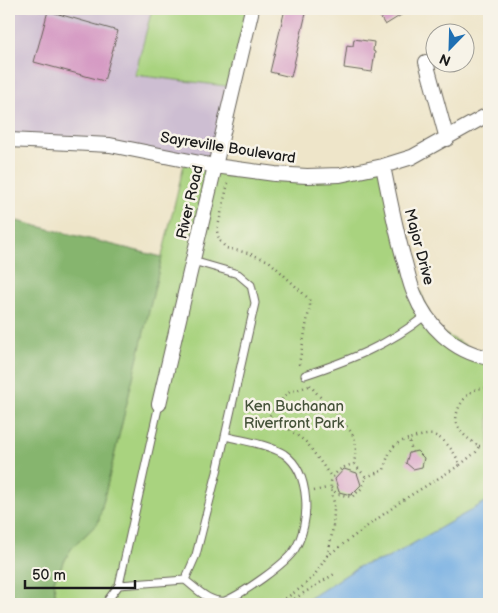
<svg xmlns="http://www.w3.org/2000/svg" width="498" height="613" font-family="'Balsamiq Sans',sans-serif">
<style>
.industrial{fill:#cdbed2}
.green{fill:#a9d37f;stroke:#62784e}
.forest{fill:#86b56e;stroke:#516845}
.water{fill:#72ade3;stroke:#476480}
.building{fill:#d69bc4}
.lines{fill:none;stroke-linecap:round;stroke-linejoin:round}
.lane-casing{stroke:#666259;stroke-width:9}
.street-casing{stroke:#666259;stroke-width:16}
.path{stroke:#666259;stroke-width:2.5;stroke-dasharray:1 4;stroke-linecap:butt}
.lane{stroke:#fff;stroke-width:7}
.street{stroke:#fff;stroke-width:14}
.labels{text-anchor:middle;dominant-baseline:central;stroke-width:5;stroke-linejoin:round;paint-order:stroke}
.street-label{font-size:15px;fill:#1c1c1c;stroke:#f7f3e8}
.park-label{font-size:15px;fill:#46533a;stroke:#f7f3e8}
</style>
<rect width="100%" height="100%" fill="#f7f3e8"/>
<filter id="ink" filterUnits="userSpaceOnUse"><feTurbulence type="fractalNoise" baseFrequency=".02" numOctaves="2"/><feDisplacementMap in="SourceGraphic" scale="10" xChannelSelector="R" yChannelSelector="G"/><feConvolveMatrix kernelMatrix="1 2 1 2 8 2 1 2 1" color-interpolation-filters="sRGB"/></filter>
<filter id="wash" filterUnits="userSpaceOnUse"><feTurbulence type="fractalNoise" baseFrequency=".0096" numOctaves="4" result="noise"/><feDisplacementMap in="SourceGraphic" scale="20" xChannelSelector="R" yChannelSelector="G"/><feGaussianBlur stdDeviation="1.12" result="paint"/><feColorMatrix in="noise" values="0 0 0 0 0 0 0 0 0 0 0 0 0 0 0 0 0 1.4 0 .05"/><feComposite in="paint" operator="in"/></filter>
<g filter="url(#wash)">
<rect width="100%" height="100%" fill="#eee5c9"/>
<path class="industrial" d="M9,9H152L135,75L234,87L215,166L110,145L9,140Z"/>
<path class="green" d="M152,9H252L234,87L135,75Z
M185,160L275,174L383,166L398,240L437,330L489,358V500L388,558L360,566L301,604H56L54,580L71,549L98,523Z"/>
<path class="forest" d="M13,220L162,257L98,523L71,549L54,580L56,604H9V238Z"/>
<path class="water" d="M489,500V604H301L360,566L388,558Z"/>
<g id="blocks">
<path class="building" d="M285,9H307L291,77L270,72Z
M375,9H411L385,25Z
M48,11L118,31L104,81L34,62Z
M354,39L374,42L373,51L375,52L372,72L344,68L347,45L353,46Z
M417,451L424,458L422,467L413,469L406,463L409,453Z
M344,469L357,473L361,485L351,495L339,492L335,479Z"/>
</g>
</g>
<g filter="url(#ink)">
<use href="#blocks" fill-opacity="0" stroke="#666259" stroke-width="1"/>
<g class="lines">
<g class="lane-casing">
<path id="lane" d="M305,375C350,360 389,345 426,315
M185,580C197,589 209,603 225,601C242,594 286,564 295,549C311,523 311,473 284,454C268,444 243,441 225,436
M119,585L185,580L196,555L217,472L255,303L251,285L238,274L193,261
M105,604L119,585L159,404"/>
</g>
<g class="street-casing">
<path id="street" d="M426,62L447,139
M9,140L110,145L215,166L275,174L307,176L340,175L383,166L412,157L489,114
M383,166C389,196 395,227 403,256C407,268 409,282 414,293C427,326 454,352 489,358
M159,404L252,9"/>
</g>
<path class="path" d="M228,183L217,231L219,240L226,248L248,253L269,261L309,299L310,305L299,364L301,367
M310,385C320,399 351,426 355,440C357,448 355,456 354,464C345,466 336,470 332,479C328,487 334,497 334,505C334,522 332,539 327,556
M247,415L267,419L287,393L309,386
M267,419L289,429L307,443L332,478
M479,446H489
M460,465L476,452L479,446C470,440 461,435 457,424C453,412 465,393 477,389C481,388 486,388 489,388
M366,477L384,470C388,454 391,443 409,439L412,452
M331,488L337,494L352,497L362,488L366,477L354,464
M314,491L327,488
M277,604L301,588L314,576L327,556L403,500L460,465C456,454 445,438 433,435C426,434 416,437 409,439
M286,604L336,573"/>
<use href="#lane" class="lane"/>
<use href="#street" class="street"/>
</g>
</g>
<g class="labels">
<g class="street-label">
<text transform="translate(228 148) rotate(9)">Sayreville Boulevard</text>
<text transform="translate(190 202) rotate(-77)">River Road</text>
<text transform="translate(419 247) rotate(75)">Major Drive</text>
</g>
<g class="park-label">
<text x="294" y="406">Ken Buchanan<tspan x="294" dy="17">Riverfront Park</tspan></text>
</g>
</g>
<rect width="498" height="613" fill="none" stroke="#f7f3e8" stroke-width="30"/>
<g transform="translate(450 48) rotate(203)"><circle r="24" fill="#f7f3e8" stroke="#9f9d96"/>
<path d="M0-4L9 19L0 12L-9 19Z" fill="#1f6fb2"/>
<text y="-8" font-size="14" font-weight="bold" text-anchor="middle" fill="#1c1c1c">N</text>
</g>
<path d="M25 580v8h110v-8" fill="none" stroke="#1c1c1c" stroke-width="2.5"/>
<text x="32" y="580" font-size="15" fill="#1c1c1c" stroke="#f7f3e8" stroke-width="4" paint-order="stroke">50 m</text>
</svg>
